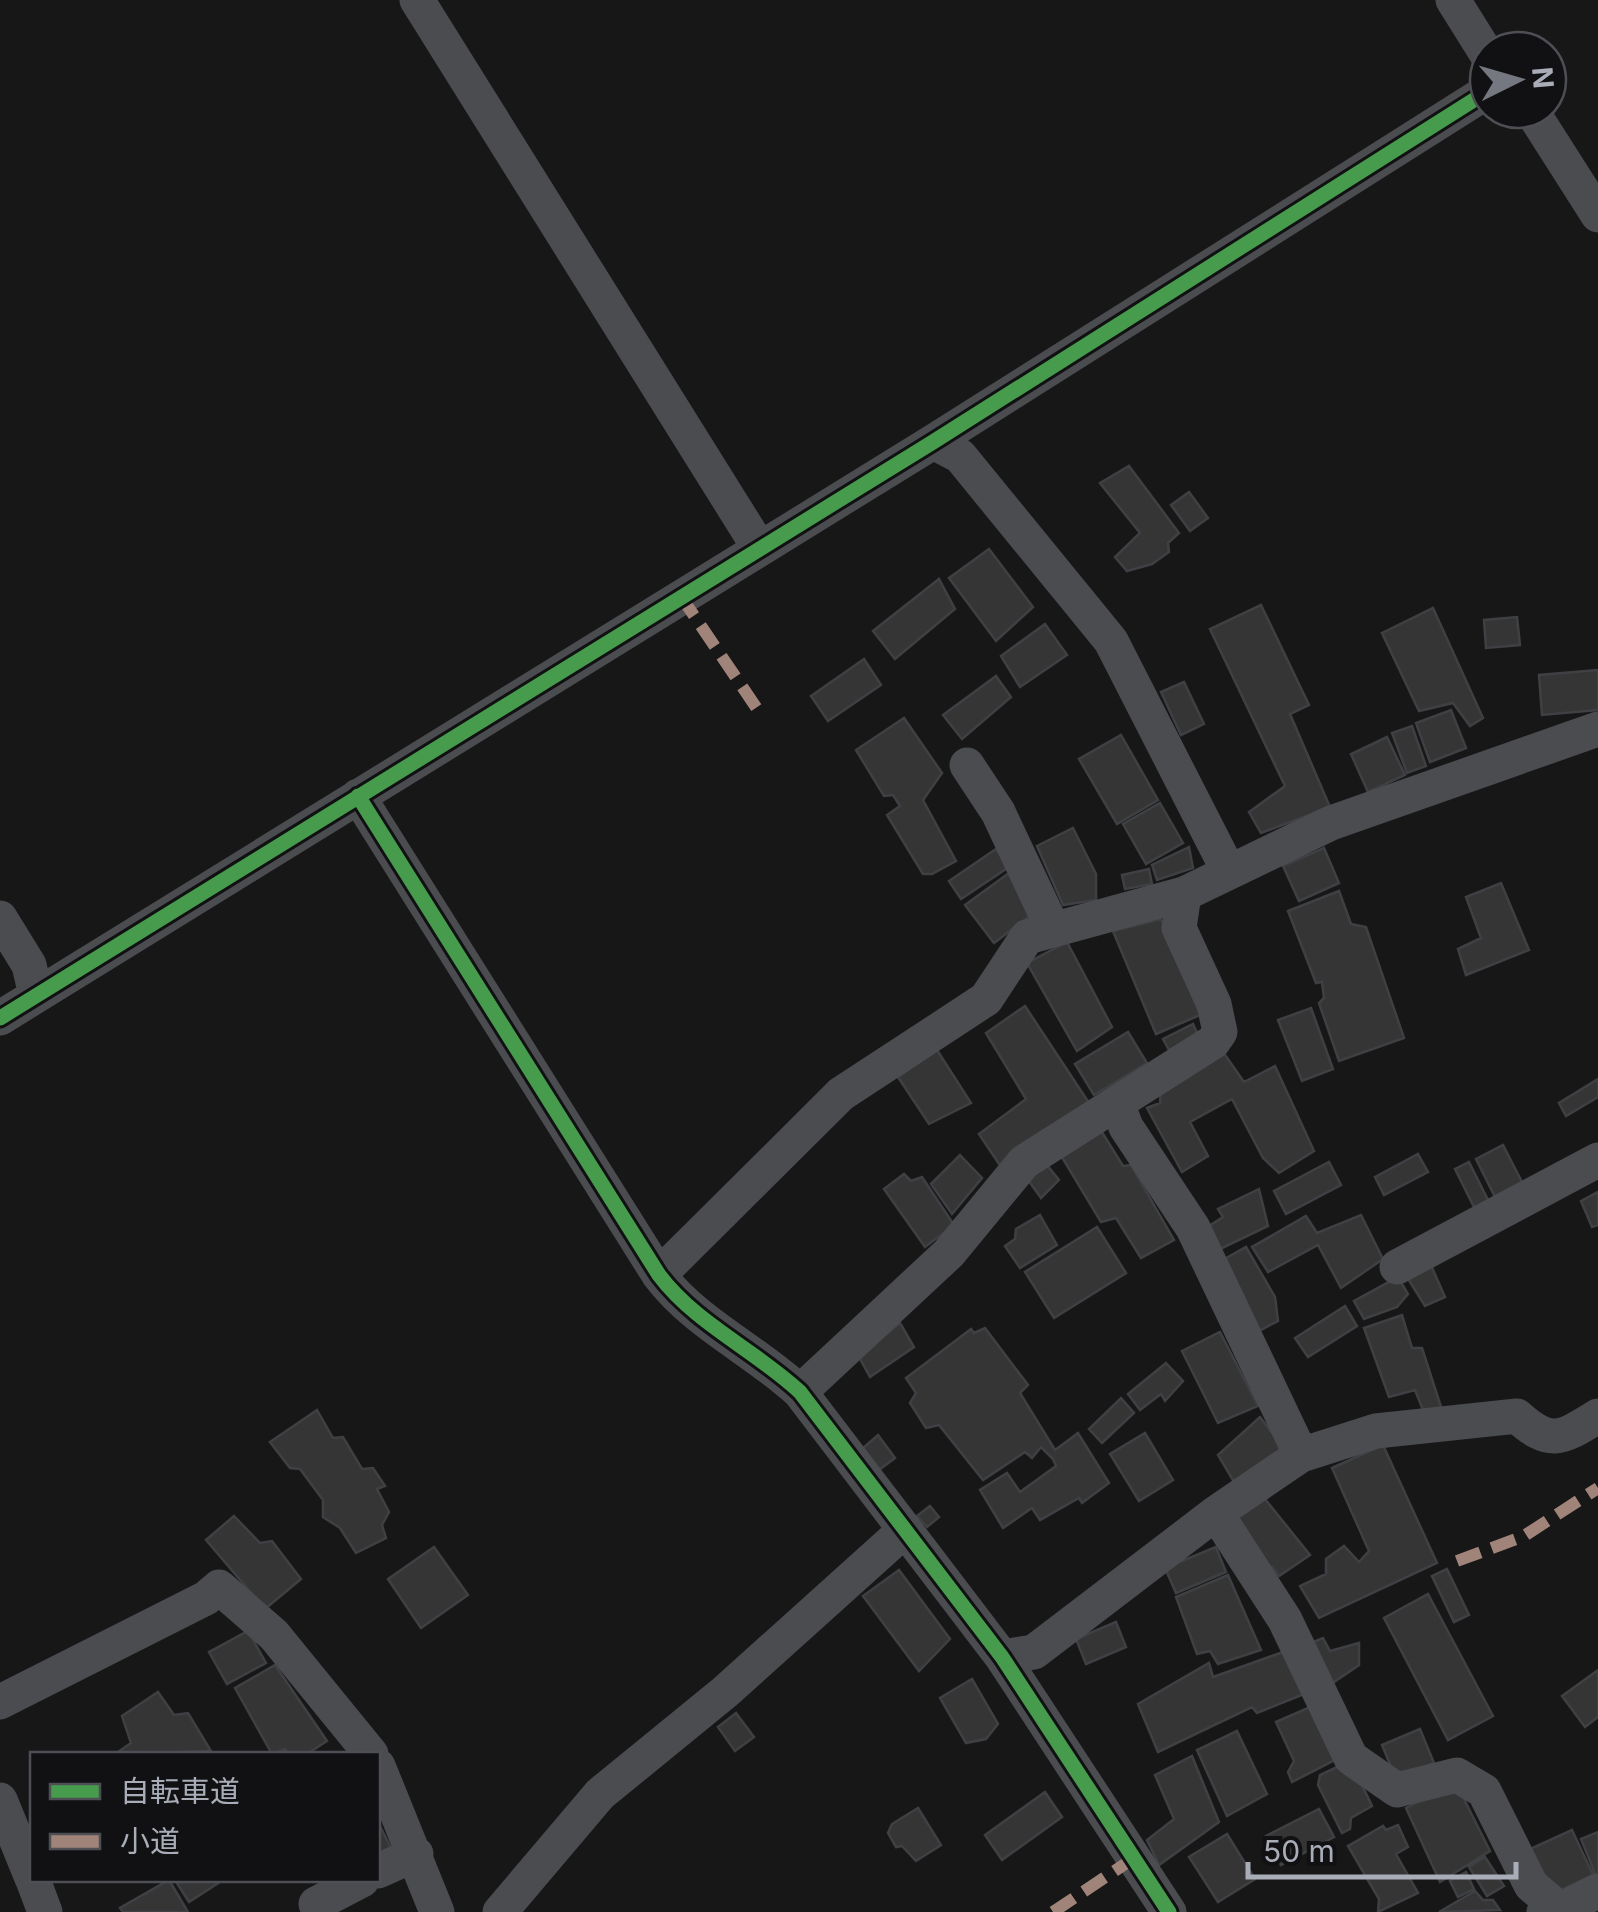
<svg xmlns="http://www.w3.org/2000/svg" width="1598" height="1912" font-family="Inter,'Noto Sans JP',sans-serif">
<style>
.building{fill:#353536;stroke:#3f4043;stroke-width:2.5}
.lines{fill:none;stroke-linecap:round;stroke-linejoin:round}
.minor{stroke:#4b4c50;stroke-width:35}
.quiet{stroke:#a18479;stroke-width:12;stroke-dasharray:25 12;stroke-linecap:butt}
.cycleway-casing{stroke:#111113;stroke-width:21}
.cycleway{stroke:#469c4c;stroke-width:15}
</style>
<rect width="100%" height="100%" fill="#171717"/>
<path class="building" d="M1129,466L1179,533L1168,543L1169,552L1152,564L1127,571L1115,557L1140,533L1100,483Z
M1189,492L1208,518L1190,531L1171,505Z
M989,549L1033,607L996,641L949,578Z
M939,579L955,609L895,659L873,631Z
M1261,605L1309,705L1290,714L1330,807L1261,833L1249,812L1285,786L1210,629Z
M1433,608L1483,718L1470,726L1453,703L1419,711L1382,633Z
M1517,617L1520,645L1486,648L1484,620Z
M1045,624L1067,655L1020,687L1001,656Z
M864,659L881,685L828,721L811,696Z
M1598,670V710L1542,715L1539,675Z
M996,676L1011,697L962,739L943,715Z
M1184,682L1204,724L1181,735L1161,692Z
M1451,710L1466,748L1430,762L1416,723Z
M904,718L942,773L923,800L956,861L932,874H923L887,815L900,806L893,795L884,796L856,750Z
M1412,726L1426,766L1407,773L1392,733Z
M1121,735L1158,800L1117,824L1079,759Z
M1387,737L1405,775L1368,792L1351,754Z
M1160,803L1183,843L1146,864L1123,824Z
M1073,828L1096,874V900L1063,905L1037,846Z
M1189,847L1193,868L1157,880L1152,865Z
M1324,848L1339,883L1299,901L1283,866Z
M996,849L1009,867L961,899L949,881Z
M1149,869L1152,884L1125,889L1122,875Z
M1013,870L1035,912L994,943L965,905Z
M1501,883L1529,950L1466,975L1458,949L1481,938L1466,897Z
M1339,891L1351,924L1366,927L1404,1038L1339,1061L1319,1003L1324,998L1322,982L1316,983L1288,911Z
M1161,919L1200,1015L1156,1034L1113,931Z
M1067,942L1112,1027L1077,1051L1027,963Z
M1025,1006L1091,1106L1001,1167L979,1134L1026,1099L986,1033Z
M1311,1008L1333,1069L1302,1081L1278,1020Z
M1193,1024L1198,1035L1169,1050L1163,1039Z
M1128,1032L1147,1063L1094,1095L1075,1064Z
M937,1050L971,1103L929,1124L898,1077Z
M1223,1052L1244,1082L1275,1066L1314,1151L1279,1173L1263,1158L1232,1099L1190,1122L1208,1156L1182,1172L1147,1108L1160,1103L1161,1089Z
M1598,1079V1097L1566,1116L1559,1103Z
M1100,1129L1123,1166L1131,1165L1174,1240L1141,1258L1116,1218L1101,1222L1060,1154Z
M1503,1145L1523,1184L1496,1199L1476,1159Z
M1418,1154L1428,1172L1384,1195L1375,1177Z
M960,1155L982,1178L952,1214L931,1184Z
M1329,1162L1341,1185L1286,1214L1274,1191Z
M1469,1162L1490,1204L1476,1211L1455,1169Z
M1047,1165L1059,1180L1041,1198L1026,1177Z
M904,1174L911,1181L922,1177L954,1225L925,1247L884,1189Z
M1259,1189L1268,1226L1220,1249L1209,1226L1223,1217L1218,1209Z
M1598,1192V1225L1592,1227L1581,1201Z
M1040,1215L1057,1245L1020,1268L1005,1246L1015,1239L1016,1229Z
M1361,1215L1383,1259L1341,1288L1318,1245L1268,1272L1252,1247L1306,1216L1317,1233Z
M1097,1227L1126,1273L1054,1318L1025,1272Z
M1246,1247L1275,1297L1278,1321L1257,1332L1221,1261Z
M1430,1263L1445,1297L1425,1306L1405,1274Z
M1398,1277L1408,1294L1397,1307L1364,1319L1354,1301Z
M1345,1306L1357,1326L1308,1357L1295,1338Z
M1402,1315L1412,1348H1422L1442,1410L1425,1415L1415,1390L1389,1397L1364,1328Z
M900,1323L914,1347L870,1377L859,1357Z
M985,1328L1028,1385L1020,1393L1055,1450L1078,1433L1109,1483L1082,1503L1079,1498L1040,1520L1032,1508L1003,1528L980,1490L1007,1473L1020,1492L1056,1466L1053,1459L1041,1447L1032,1458L1025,1452L983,1480L939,1425L926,1428L910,1403L916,1393L906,1378L971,1329L974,1333Z
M1220,1332L1258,1406L1218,1423L1182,1351Z
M1166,1363L1183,1381L1165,1401L1161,1394L1140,1410L1128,1394Z
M1121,1398L1134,1413L1102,1443L1089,1429Z
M317,1410L333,1438L343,1437L362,1469L373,1468L385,1486L377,1489L389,1512L382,1525L386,1538L356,1553L340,1528L323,1517V1500L300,1469L290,1468L270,1442Z
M1260,1417L1288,1454L1237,1487L1218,1455Z
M1145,1433L1173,1480L1139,1501L1110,1454Z
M878,1435L895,1458L879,1470L862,1449Z
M1383,1445L1437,1563L1319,1618L1300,1586L1326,1574V1559L1344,1546L1359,1562L1369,1551L1332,1468Z
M1265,1499L1310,1555L1279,1576L1272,1567L1265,1569L1234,1518Z
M930,1506L939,1517L927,1527L917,1516Z
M234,1516L260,1543L272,1541L301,1579L265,1609L206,1540Z
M434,1547L468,1595L421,1628L388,1579Z
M1216,1547L1226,1572L1176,1593L1165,1568Z
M1447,1569L1469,1615L1454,1622L1432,1576Z
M899,1570L950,1639L919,1671L863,1596Z
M1228,1575L1261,1650L1218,1664L1210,1651L1197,1654L1176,1597Z
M1428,1594L1493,1716L1448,1740L1384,1618Z
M1116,1622L1126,1647L1086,1664L1076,1639Z
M248,1631L266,1663L227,1684L209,1652Z
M1323,1638L1330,1651L1359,1643V1665L1328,1686L1311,1643Z
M1283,1652L1304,1694L1257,1713L1252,1707L1158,1752L1138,1704L1209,1663L1213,1677Z
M275,1665L327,1741L307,1754H288L285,1749L272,1754L235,1688Z
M1598,1670V1717L1585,1727L1562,1696Z
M972,1679L998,1724L986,1739L966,1743L940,1698Z
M158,1692L174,1715L188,1713L211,1751L115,1754L131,1743L122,1716Z
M1310,1707L1337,1759L1292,1782L1288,1772L1294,1761L1276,1722Z
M736,1713L754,1737L735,1751L718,1727Z
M1420,1729L1434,1763L1396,1779L1382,1745Z
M1237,1731L1267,1794L1227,1816L1197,1750Z
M1192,1756L1219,1822L1159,1865L1147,1840L1174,1819L1155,1775Z
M1343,1764L1354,1768L1372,1806L1351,1818L1350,1829L1342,1833L1318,1785L1320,1775Z
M1456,1783L1490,1851L1440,1882L1406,1808Z
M1045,1792L1062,1817L1002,1860L985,1835Z
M918,1808L941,1845L916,1861L902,1846L896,1847L888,1833L892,1824Z
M1319,1809L1334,1837L1281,1865L1266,1836Z
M378,1822L391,1848L378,1855Z
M1398,1825L1408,1847L1396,1854L1418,1893L1378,1912L1379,1899L1348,1846L1383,1826L1386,1830Z
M1572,1830L1593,1875L1551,1895L1530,1849Z
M1598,1832V1875L1596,1876L1581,1839Z
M1227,1834L1255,1879L1218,1902L1189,1857Z
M1485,1857L1504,1886L1487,1896L1469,1867Z
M1466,1872L1474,1889L1458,1897L1450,1881Z
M169,1880L188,1912H123L120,1908Z
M175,1880H223L189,1902Z
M1475,1891L1483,1900H1493L1500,1910L1439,1912Z"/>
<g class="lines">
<path class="minor" d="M417,0L758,546
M1453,0L1488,56
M1531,110L1598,215
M933,442L960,456L1111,641L1228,870
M967,765L998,812L1053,929
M358,796L659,1275C696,1324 755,1350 800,1392L1002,1657L1169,1912
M0,918L29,965L36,995
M0,1018L933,442L1488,91
M1117,1103L1126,1127L1193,1228L1301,1455
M1397,1267L1598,1160
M659,1275L841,1094L986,999L1027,937L1184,894L1331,823L1598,729
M800,1392L949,1253L1024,1162L1213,1042L1220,1032L1214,1004L1179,928L1184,894
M1216,1513L1285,1620L1351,1758L1397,1790L1457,1775L1484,1791L1531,1885L1560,1910
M1002,1657L1034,1652L1216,1513L1301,1455L1376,1431L1517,1416C1551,1447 1562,1438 1598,1416
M0,1702L206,1598L219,1587L274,1635L371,1754
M378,1766L437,1912
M0,1800L32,1878
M378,1871L416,1854
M33,1880L45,1912
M316,1904L362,1880
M500,1912L600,1794L725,1692L905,1530
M1544,1912L1560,1910L1598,1891"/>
<path class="quiet" d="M680,595L760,713
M1457,1561L1524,1536L1598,1488
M1053,1912L1134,1858"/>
<g class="cycleway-casing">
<path id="cycleway" d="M358,796L659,1275C696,1324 755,1350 800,1392L1002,1657L1169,1912
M0,1018L933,442L1488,91"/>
</g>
<use href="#cycleway" class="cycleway"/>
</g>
<rect x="30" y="1752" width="350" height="130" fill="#111113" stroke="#4d4f55" stroke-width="2.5"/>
<rect x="50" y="1784" width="50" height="15" fill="#469c4c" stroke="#4d4f55" stroke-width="2.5"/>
<text x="120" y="1802" font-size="30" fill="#a8adb8">自転車道</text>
<rect x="50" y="1834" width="50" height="15" fill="#a18479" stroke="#4d4f55" stroke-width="2.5"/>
<text x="120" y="1852" font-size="30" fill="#a8adb8">小道</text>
<g transform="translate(1518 80) rotate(85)"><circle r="48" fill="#111113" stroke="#4d4f55" stroke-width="2.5"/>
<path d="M0-8L18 38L0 25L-18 38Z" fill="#757880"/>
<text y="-15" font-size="28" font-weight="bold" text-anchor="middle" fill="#a8adb8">N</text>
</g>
<path d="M1248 1862v15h268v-15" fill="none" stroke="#a8adb8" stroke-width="5"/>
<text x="1263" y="1862" font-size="30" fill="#a8adb8" stroke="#111113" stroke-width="8" paint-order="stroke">50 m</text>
</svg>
